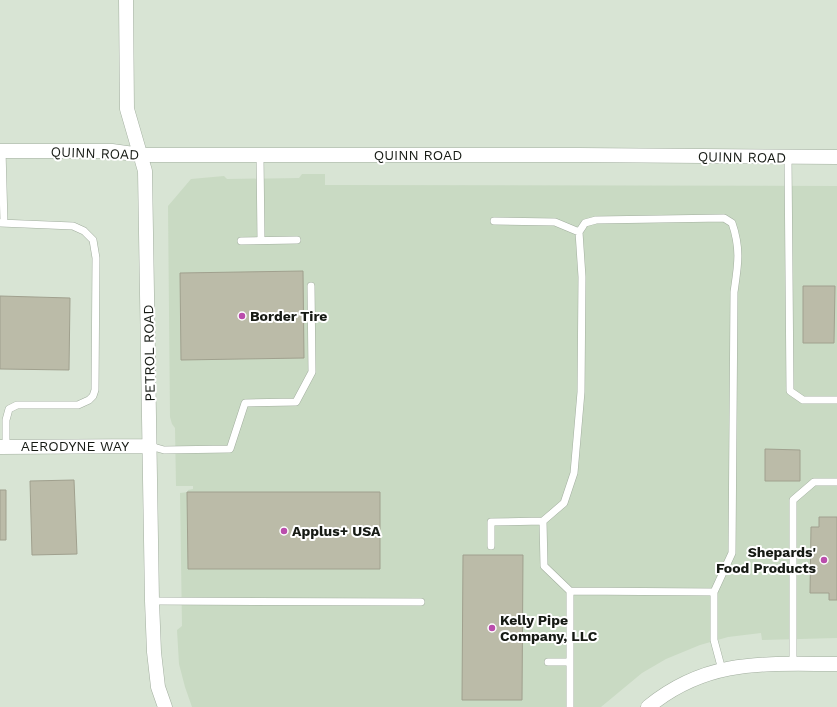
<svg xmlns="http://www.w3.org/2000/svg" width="837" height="707" font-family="'Work Sans',sans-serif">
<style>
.built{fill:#c9dac3}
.building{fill:#bbbba8;stroke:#a0a08e}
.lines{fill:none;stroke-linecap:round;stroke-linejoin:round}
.lane-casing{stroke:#a2ae9f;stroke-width:8}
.street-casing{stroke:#a2ae9f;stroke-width:15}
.lane{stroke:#fff;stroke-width:7}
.street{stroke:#fff;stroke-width:14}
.poi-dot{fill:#ba4dac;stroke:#fff;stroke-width:1.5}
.labels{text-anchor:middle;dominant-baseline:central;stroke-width:4;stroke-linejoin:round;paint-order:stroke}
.street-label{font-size:14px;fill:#161a14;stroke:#fff}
.poi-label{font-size:14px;font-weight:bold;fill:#161a14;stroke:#fff;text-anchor:start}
</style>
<rect width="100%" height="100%" fill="#d8e4d4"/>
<path class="built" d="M302,174H325V185L837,186V638L762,640L761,633L728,637L700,645L666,659L642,673L601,707H192L185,687L179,664L177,630L182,626L180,493L188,492V490L193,489V486H176L175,428L172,424L170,417L168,206L191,179L224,176L227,179L299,178Z"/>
<path class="building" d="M303,271L304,358L181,360L180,273Z
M803,286H835L834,343H803Z
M0,296L70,298L69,370L0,369Z
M765,449L800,450V481H765Z
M74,480L77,554L32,555L30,481Z
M0,490H6V540H0Z
M187,492H380V569H188Z
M819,517H837V600H829V593H810L811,527H819Z
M463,555H523L522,700H462Z"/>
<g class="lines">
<g class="lane-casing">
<path id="lane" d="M2,150L4,223
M260,156L261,240
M788,157L790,391L803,400H837
M494,221L555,222L579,232
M0,223L73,226L84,231L93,240L96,258L95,390L93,396L89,400L78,405H17L9,409L6,420V447
M241,241L297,240
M150,446L164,450L230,449L245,403L296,402L312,372L311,286
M543,521L564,503L574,473L581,392L582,277L579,232L585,223L596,220L724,218L732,223C741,249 738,265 734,292L732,553L714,592V640L722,670
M491,546V522L543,521L544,566L570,591L714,592
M152,601L421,602
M548,662H570
M793,664V500L814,482H837
M570,707V591"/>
</g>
<g class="street-casing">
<path id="street" d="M126,0L127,109L145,171L152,601L154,652L158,687L165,707
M0,151H112L141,155H580L837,157
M0,447L150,446
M648,707C708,658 765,664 837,664"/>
</g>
<use href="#lane" class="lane"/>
<use href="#street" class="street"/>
</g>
<g class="poi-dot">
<circle cx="242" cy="316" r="4"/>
<circle cx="284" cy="531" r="4"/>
<circle cx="824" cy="560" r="4"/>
<circle cx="492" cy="628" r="4"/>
</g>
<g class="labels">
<g class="street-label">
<text transform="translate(95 153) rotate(2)">QUINN ROAD</text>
<text x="418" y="155">QUINN ROAD</text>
<text transform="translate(742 157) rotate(1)">QUINN ROAD</text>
<text transform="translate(149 353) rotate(-91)">PETROL ROAD</text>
<text x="75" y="446">AERODYNE WAY</text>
</g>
<g class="poi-label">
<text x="250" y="316">Border Tire</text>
<text x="292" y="531">Applus+ USA</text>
<text x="816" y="552" text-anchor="end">Shepards'<tspan x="816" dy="16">Food Products</tspan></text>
<text x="500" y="620">Kelly Pipe<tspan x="500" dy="16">Company, LLC</tspan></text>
</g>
</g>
</svg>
